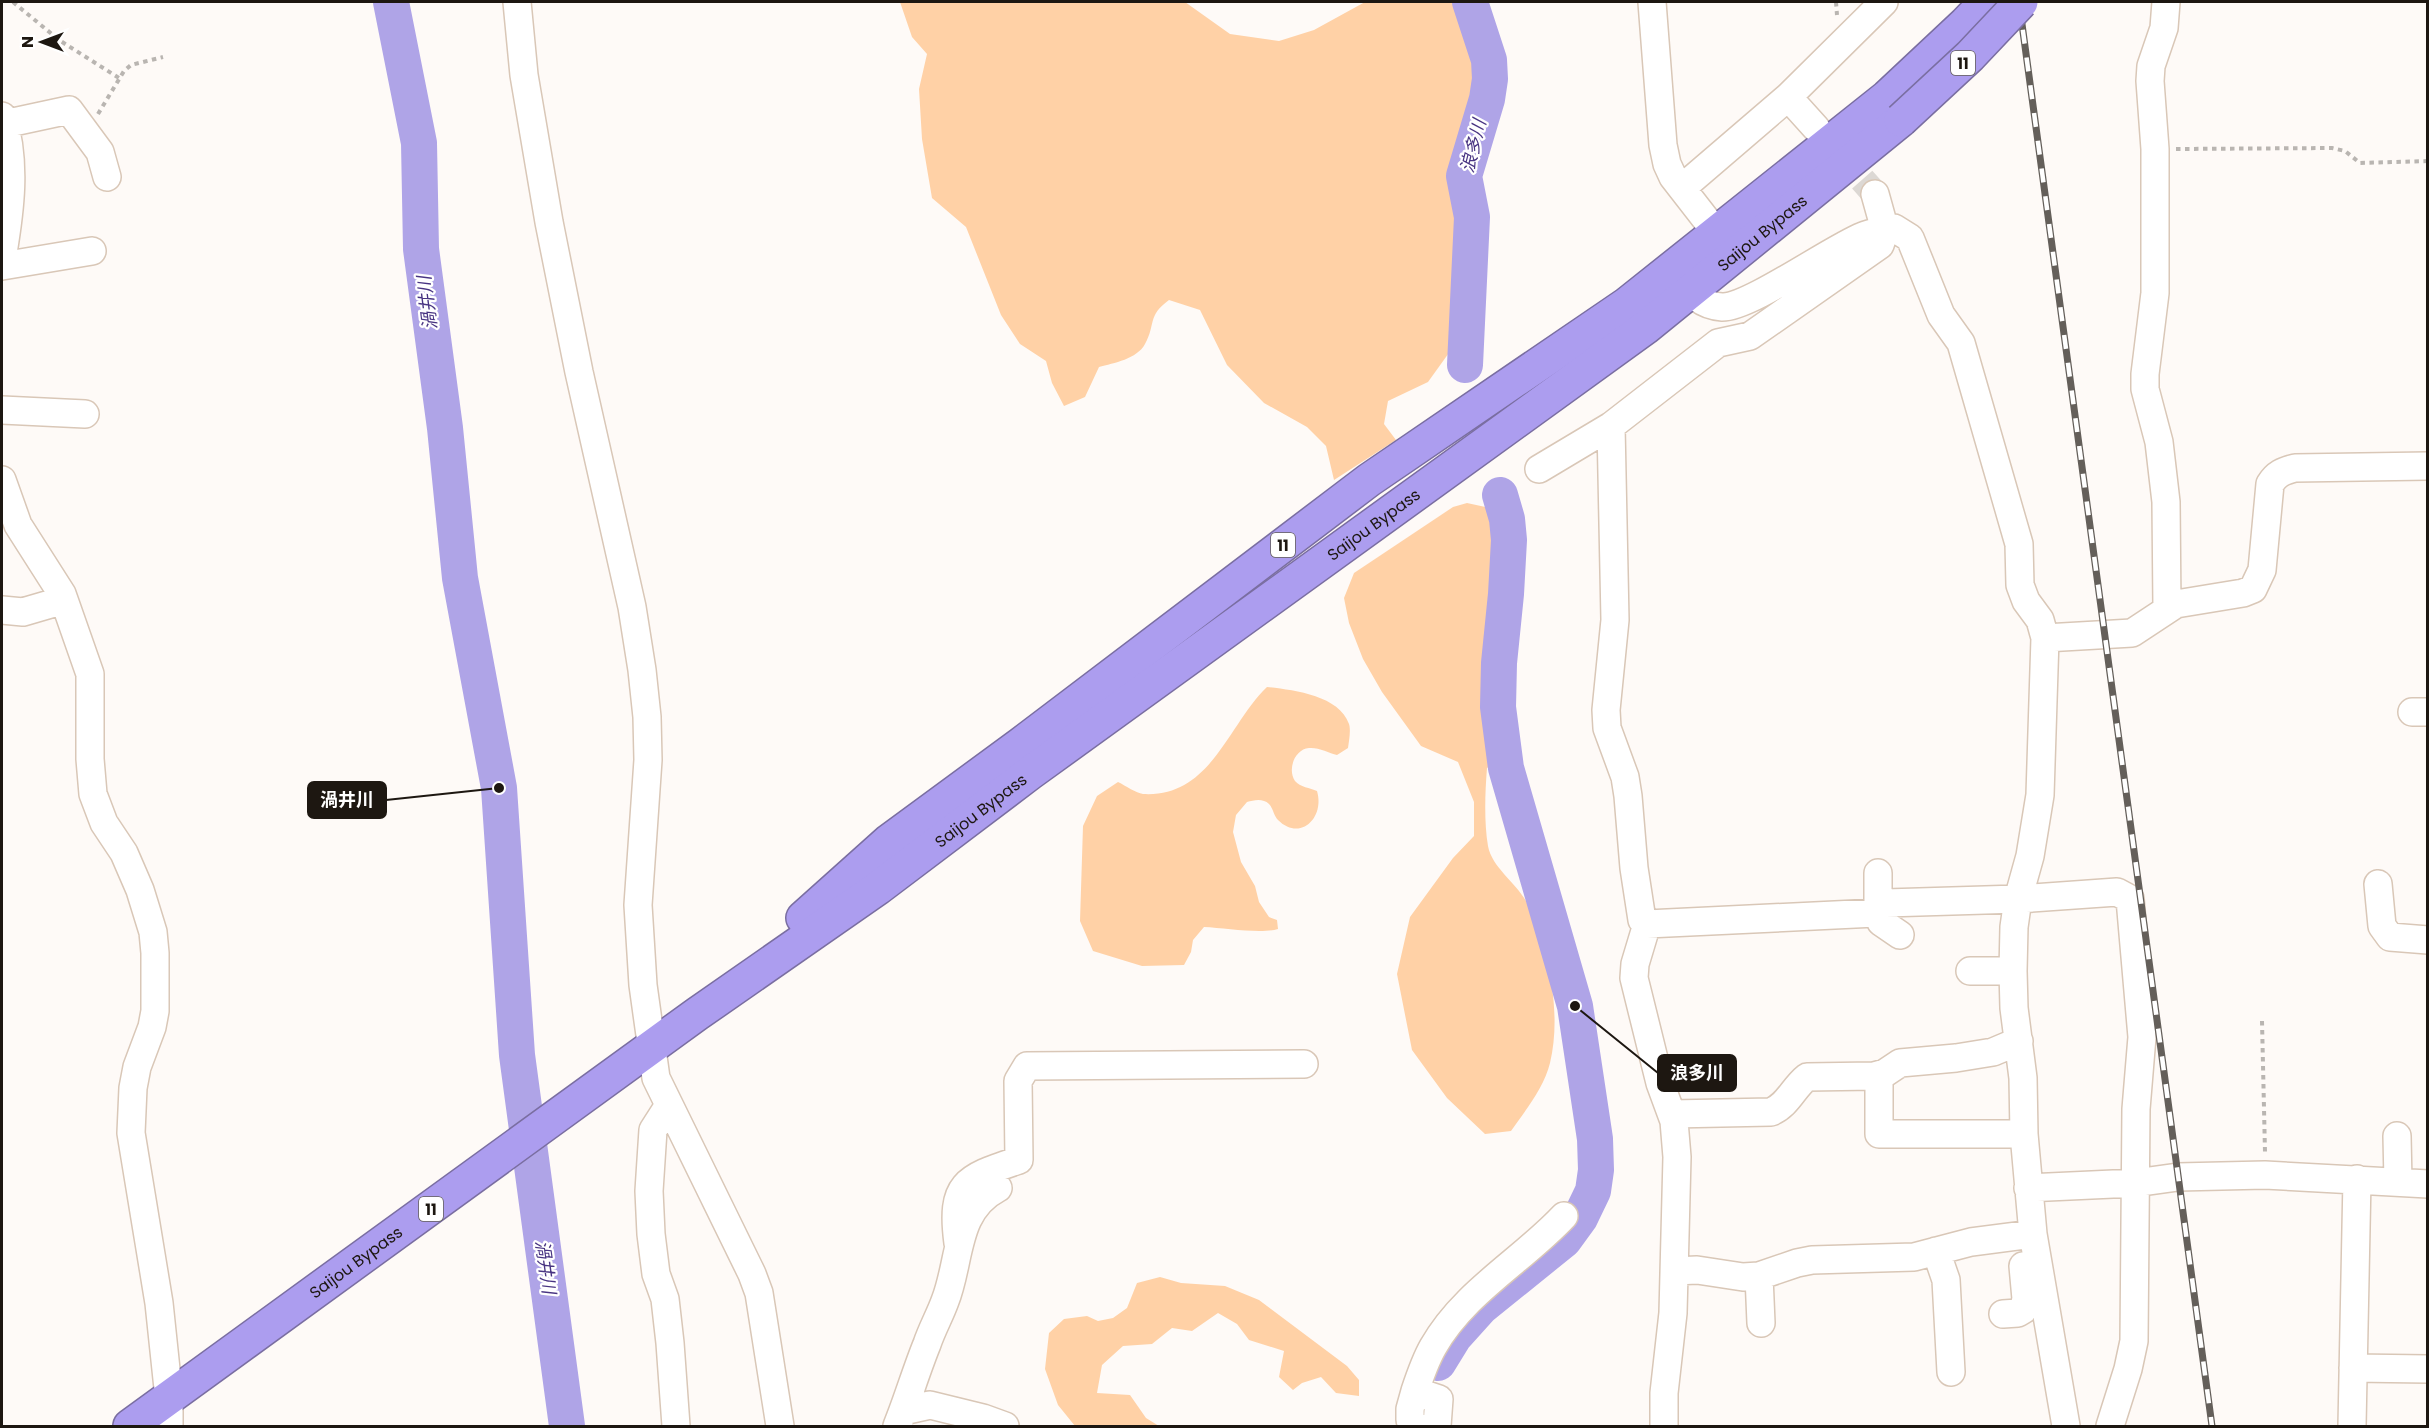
<svg xmlns="http://www.w3.org/2000/svg" width="2429" height="1428" font-family="Poppins,'Noto Sans JP',sans-serif">
<style>
.green{fill:#ffd1a6}
.lines{fill:none;stroke-linecap:round;stroke-linejoin:round}
.river{stroke:#afa4e7;stroke-width:36}
.minor-tunnel{stroke:#dcd8d4;stroke-width:27;stroke-dasharray:27 14;stroke-linecap:butt}
.minor-casing{stroke:#d9c7b7;stroke-width:30}
.highway-casing{stroke:#7a6ea1;stroke-width:36}
.path{stroke:#b9b5b1;stroke-width:4;stroke-dasharray:4.5 4.5;stroke-linecap:butt}
.minor{stroke:#fff;stroke-width:27}
.highway{stroke:#ac9def;stroke-width:33}
.rail-casing{stroke:#645f5a;stroke-width:7}
.rail{stroke:#fff;stroke-width:4.5;stroke-dasharray:14;stroke-linecap:butt}
.highway-bridge-casing{stroke:#7a6ea1;stroke-width:36;stroke-linecap:butt}
.highway-bridge{stroke:#ac9def;stroke-width:33}
.labels{text-anchor:middle;dominant-baseline:central;stroke-width:4.5;stroke-linejoin:round;paint-order:stroke}
.shield{fill:#fff;stroke:#615d58;stroke-width:1.5}
.shield-label{font-size:15px;font-weight:bold;fill:#1d1711}
.street-label{font-size:16px;fill:#1d1711;stroke:#fff}
.water-label{font-size:18px;font-style:italic;fill:#483482;stroke:#fff}
.leader{fill:none;stroke:#1d1711;stroke-width:2}
.callout-dot{fill:#1d1711;stroke:#fff;stroke-width:2}
.callout{fill:#1d1711;stroke:#1d1711;stroke-width:2}
.callout-label{font-size:18px;text-anchor:middle;font-weight:bold;fill:#fff}
</style>
<rect width="100%" height="100%" fill="#fefaf7"/>
<path class="green" d="M900,2H1185L1230,34L1279,41L1314,30L1365,2H1460V7L1483,71L1480,101L1464,140L1456,175L1464,217L1462,304L1459,333L1451,350L1428,382L1388,401L1384,424L1396,440L1334,480L1326,446L1307,427L1264,403L1227,365L1200,310L1169,300C1147,316 1156,324 1145,344C1137,359 1114,363 1099,367L1085,397L1064,406L1052,383L1046,361L1020,344L1001,315L966,227L932,198L922,139L919,89L927,54L912,37Z
M1467,503L1490,508L1515,523C1531,580 1510,642 1509,701C1508,715 1511,729 1512,742L1497,761L1487,768C1485,793 1484,822 1488,846C1492,868 1517,883 1527,903C1549,949 1562,1013 1550,1063C1544,1088 1525,1111 1511,1131L1485,1134L1447,1098L1412,1050L1397,974L1410,917L1453,858L1474,836V802L1458,762L1421,746L1382,692L1363,659L1349,623L1344,598L1354,573L1453,507Z
M1267,687C1292,690 1339,695 1349,724C1351,730 1349,741 1348,748L1337,755C1329,753 1318,747 1309,748C1295,749 1287,769 1295,781C1300,787 1310,788 1317,791C1325,818 1300,842 1278,820C1274,816 1273,808 1269,804C1263,798 1254,800 1247,802L1236,815L1233,832L1241,862L1255,886L1259,902L1269,917L1277,920L1278,929C1261,934 1225,928 1204,927L1193,940L1191,952L1184,965L1142,966L1093,951L1080,921L1083,826L1097,796L1118,782C1126,786 1136,793 1143,794C1211,798 1228,724 1267,687Z
M1160,1277L1181,1283L1225,1286L1259,1300L1347,1366L1359,1380V1396L1336,1393L1321,1377L1302,1383L1293,1390L1279,1377L1284,1351L1249,1340L1237,1324L1218,1313L1192,1331L1172,1328L1152,1344L1123,1346L1102,1365L1097,1393L1130,1395L1146,1418L1159,1426H1075L1058,1405L1045,1369L1049,1333L1064,1319L1087,1316L1098,1321L1113,1318L1127,1308L1137,1283Z"/>
<g class="lines">
<path class="river" d="M391,2L419,143L421,249L445,428L460,578L499,788L517,1055L567,1426
M1465,365L1472,217L1464,176L1487,99L1490,79L1489,60L1470,2
M1438,1363L1454,1337L1481,1307L1564,1240L1580,1218L1593,1191L1596,1170L1595,1139L1575,1006L1506,768L1498,707L1499,663L1506,594L1509,540L1507,519L1500,495"/>
<path class="minor-tunnel" d="M1835,149L1875,194"/>
<g class="minor-casing">
<path id="minor" d="M517,2L524,75L549,222L579,372L632,607L642,670L647,717L648,760L638,905L643,985L656,1078L752,1274L759,1293L780,1426
M1652,2L1663,145L1667,164L1673,177L1729,249
M2166,2L2164,28L2151,66L2150,81L2155,149V293L2145,374V389L2159,442L2166,502L2167,608
M1788,97L1816,128
M2,116C17,162 10,212 2,259
M4,124L69,110L100,152L107,177
M1682,188L1788,97L1884,2
M2,266L92,251
M1677,278C1690,293 1702,306 1722,307C1749,308 1832,248 1863,236C1872,232 1884,231 1894,228L1910,238L1941,315L1961,343L2019,544L2020,585L2026,601L2040,620L2045,638L2040,795L2030,856L2018,899L2014,927L2013,971L2014,1008L2023,1078L2024,1134L2033,1234L2066,1426
M2,410L85,414
M1611,426L1615,620L1606,710L1607,728L1625,777L1628,796L1634,868L1642,920L1647,924L1876,913L1886,903L2018,899L2117,892L2130,899L2142,1037L2136,1109L2134,1341L2128,1369L2110,1426
M1539,469L1611,426L1718,343L1750,336L1880,245L1885,230L1875,194
M2,480L18,525L62,594L90,674V759L93,794L104,823L124,853L140,890L153,932L155,953V1011L152,1027L137,1067L133,1088L131,1133L159,1303L169,1398V1426
M2,610L23,612L64,600
M2045,638L2132,633L2176,604L2243,593L2253,589L2262,570L2270,484C2276,474 2283,471 2295,468L2428,466
M2412,712H2428
M1878,873V911L1881,922L1900,935
M2378,884L2382,926L2390,937L2428,940
M1647,924L1635,964L1634,978L1660,1083L1674,1121L1677,1157L1673,1313L1664,1393V1426
M1970,971H2013
M1879,1075V1134H2024
M669,1105L653,1130L649,1191L651,1234L656,1274L665,1299L670,1343L676,1426
M1672,1114L1771,1112C1788,1105 1793,1088 1807,1077L1874,1076L1885,1073L1900,1063L1956,1058L1993,1052L2019,1041
M2397,1136L2398,1182
M2028,1188L2135,1183L2178,1177L2265,1175L2428,1184
M958,1243C950,1182 966,1178 1019,1160L1018,1081L1027,1066L1304,1064
M1936,1251L1946,1280L1951,1372
M1675,1271L1697,1270L1743,1277L1759,1276L1797,1263L1812,1260L1914,1257L1971,1242L2033,1234
M1759,1276L1761,1323
M2003,1314L2018,1313L2023,1310L2026,1299L2023,1266
M2353,1368L2428,1369
M1415,1391C1420,1376 1425,1361 1433,1347C1464,1292 1522,1261 1564,1216
M903,1411L930,1405L983,1418L1005,1426
M897,1426C908,1399 916,1371 927,1344C932,1329 940,1315 945,1301C961,1261 954,1211 998,1188
M1416,1426L1410,1420V1409L1415,1391L1439,1399L1437,1426
M2352,1426L2357,1179"/>
</g>
<g class="highway-casing">
<g id="highway">
<path d="M803,918L889,841L1021,744L1369,480L1627,304L1887,97L1966,23L1986,2"/>
<path id="s1" d="M130,1426L697,1014L878,888L1030,773L1645,328L1901,120"/>
</g>
</g>
<path class="path" d="M13,2L59,40L119,78
M1836,2L1837,15
M98,114L124,71L131,65L163,57
M2176,149L2332,148L2345,151L2360,163L2428,161
M2262,1021L2265,1152"/>
<use href="#minor" class="minor"/>
<use href="#highway" class="highway"/>
<g class="rail-casing">
<path id="rail" d="M2019,2L2212,1426"/>
</g>
<use href="#rail" class="rail"/>
<g class="highway-bridge-casing">
<path id="highway-bridge" d="M1901,120L1970,56L2021,2"/>
</g>
<use href="#highway-bridge" class="highway-bridge"/>
</g>
<g class="labels">
<g class="shield">
<rect x="1951" y="51" width="24" height="24" rx="4.5"/>
<rect x="1271" y="533" width="24" height="24" rx="4.5"/>
<rect x="419" y="1197" width="24" height="24" rx="4.5"/>
</g>
<g class="shield-label">
<text x="1963" y="63">11</text>
<text x="1283" y="545">11</text>
<text x="431" y="1209">11</text>
</g>
<g class="street-label">
<text stroke="none"><textPath href="#s1" startOffset="2022">Saijou Bypass</textPath></text>
<text stroke="none"><textPath href="#s1" startOffset="1536">Saijou Bypass</textPath></text>
<text stroke="none"><textPath href="#s1" startOffset="1050">Saijou Bypass</textPath></text>
<text stroke="none"><textPath href="#s1" startOffset="279">Saijou Bypass</textPath></text>
</g>
<g class="water-label">
<text transform="translate(1473 146) rotate(-76)">浪多川</text>
<text transform="translate(427 303) rotate(-97)">渦井川</text>
<text transform="translate(546 1267) rotate(82)">渦井川</text>
</g>
</g>
<path class="leader" d="M499 788L386 800M1575 1006L1658 1073"/>
<g class="callout-dot">
<circle cx="499" cy="788" r="6"/>
<circle cx="1575" cy="1006" r="6"/>
</g>
<g class="callout">
<rect x="308" y="782" width="78" height="36" rx="6"/>
<rect x="1658" y="1055" width="78" height="36" rx="6"/>
</g>
<g class="callout-label">
<text x="347" y="806">渦井川</text>
<text x="1697" y="1079">浪多川</text>
</g>
<rect width="2429" height="1428" fill="none" stroke="#1d1711" stroke-width="6"/>
<g transform="translate(42 42) rotate(270)" stroke="#ffffff" stroke-width="4.5" paint-order="stroke">
<path d="M0-4.5L10 22L0 15L-10 22Z" fill="#1d1711"/>
<text y="-9" font-size="16" font-weight="bold" text-anchor="middle" fill="#1d1711">N</text>
</g>
</svg>
